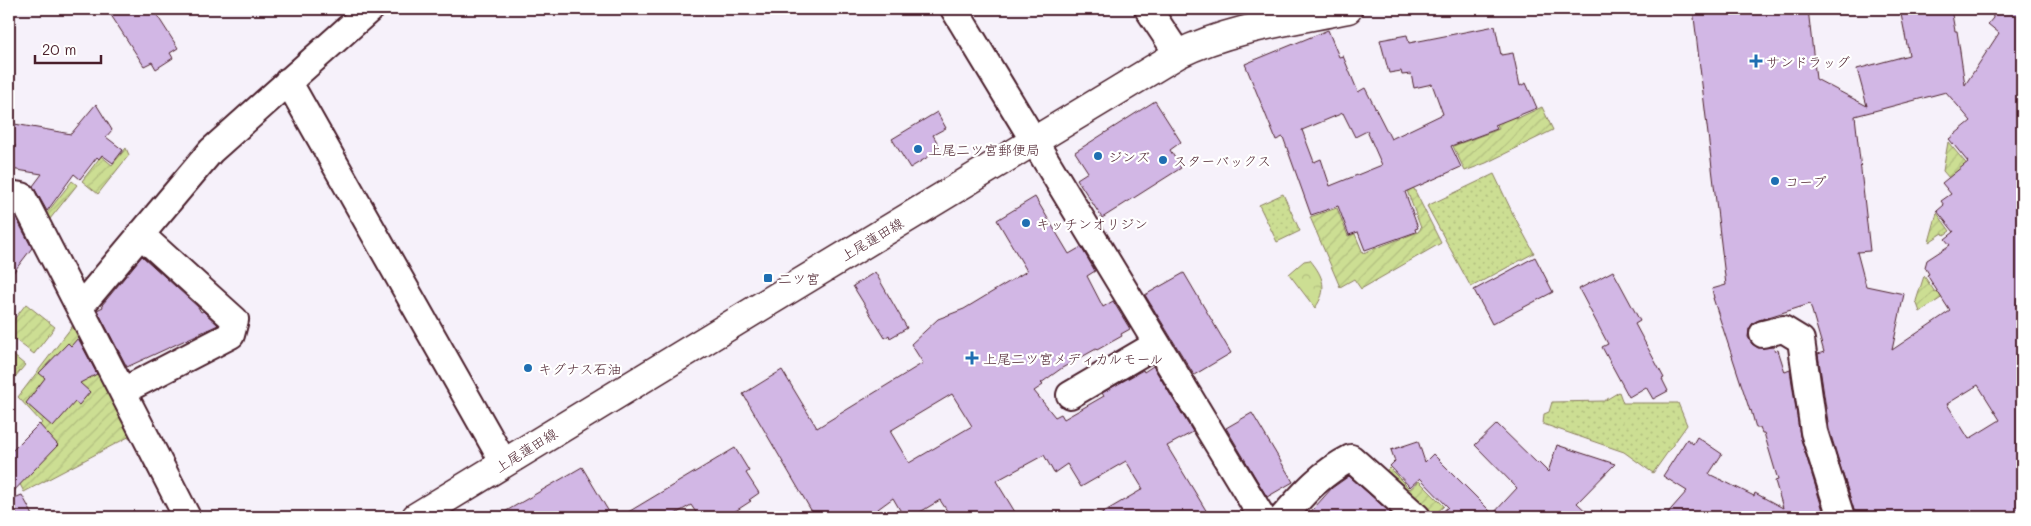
<svg xmlns="http://www.w3.org/2000/svg" width="2031" height="526" font-family="Mali,'Klee One',sans-serif">
<style>
.grass{fill:url(#grass-dots);stroke:#8b7e5f}
.forest{fill:url(#forest-crowns);stroke:#8b7e5f}
.garden{fill:url(#garden-furrows);stroke:#8b7e5f}
.building{fill:#d2b7e5;stroke:#4a1f2b;fill-rule:evenodd}
.lines{fill:none;stroke-linecap:round;stroke-linejoin:round}
.minor-casing{stroke:#4a1f2b;stroke-width:30}
.major-casing{stroke:#4a1f2b;stroke-width:31}
.minor{stroke:#fff;stroke-width:26}
.major{stroke:#fff;stroke-width:28}
.poi-dot{fill:#1f6fb2;stroke:#fff;stroke-width:2}
.labels{text-anchor:middle;dominant-baseline:central;stroke-width:4.5;stroke-linejoin:round;paint-order:stroke}
.poi-label{font-size:14px;fill:#4a1f2b;stroke:#fff;text-anchor:start}
.street-label{font-size:14px;fill:#4a1f2b;stroke:#fff}
</style>
<defs>
<pattern id="grass-dots" width="8" height="8" patternUnits="userSpaceOnUse" patternTransform="scale(1.25)"><rect width="8" height="8" fill="#ccde93"/><path d="M2 2h.1M6 6h.1" fill="none" stroke="#b1be7f" stroke-width="1.8" stroke-linecap="round"/></pattern>
<pattern id="forest-crowns" width="20" height="18" patternUnits="userSpaceOnUse" patternTransform="scale(1.25)"><rect width="20" height="18" fill="#ccde93"/><path d="M2 6a3 3 0 1 1 6 0M12 15a3 3 0 1 1 6 0" fill="none" stroke="#b1be7f"/></pattern>
<pattern id="garden-furrows" width="10" height="10" patternUnits="userSpaceOnUse" patternTransform="scale(1.25)"><rect width="10" height="10" fill="#ccde93"/><path d="M-1 1l2-2M0 10L10 0M9 11l2-2" fill="none" stroke="#b1be7f"/></pattern>
</defs>
<rect width="100%" height="100%" fill="#f6f1fa"/>
<filter id="ink" filterUnits="userSpaceOnUse"><feTurbulence type="fractalNoise" baseFrequency=".02" numOctaves="2"/><feDisplacementMap in="SourceGraphic" scale="10" xChannelSelector="R" yChannelSelector="G"/><feConvolveMatrix kernelMatrix="1 2 1 2 8 2 1 2 1" color-interpolation-filters="sRGB"/></filter>
<g filter="url(#ink)">
<path class="grass" d="M1494,174L1513,214L1534,253L1471,287L1427,206Z
M1283,194L1300,231L1277,242L1259,205Z
M1619,392L1623,403H1678L1687,425L1653,473L1624,452L1543,424L1544,414L1549,412L1552,402L1604,401Z"/>
<path class="forest" d="M1310,260C1324,277 1328,290 1315,308L1289,274L1304,261Z"/>
<path class="garden" d="M1501,80L1516,119L1542,107L1553,130L1486,163L1465,171L1453,146L1499,129L1496,122Z
M1948,142L1970,168L1956,186L1943,171Z
M126,148L129,155L98,194L82,181L101,156L112,165Z
M72,181L77,185L46,224L43,218Z
M1412,185L1441,243L1361,289L1354,279L1340,287L1310,217L1337,208L1348,236L1355,234L1363,253L1418,232L1421,228L1406,188Z
M1937,213L1950,231L1944,235L1943,233L1929,242Z
M1924,276L1935,292L1945,286L1964,283L1920,312L1916,301Z
M26,304L55,327L34,354L9,335V326Z
M74,324L136,433L24,492L9,463V456L42,423L18,397Z
M13,355L25,365L10,383L9,360Z
M1389,468L1410,489L1419,481L1444,506L1432,517H1424L1381,476Z"/>
<path class="building" d="M107,9H153L178,48L170,53L173,58L156,69L152,62L144,66Z
M1693,9H1808L1816,79L1867,106L1857,69L1909,55L1900,9H1951L1955,31H1957L1965,85L1999,33L1988,24L1993,18L1992,9H2013L2022,15V517H1856L1829,429L1818,354L1824,352L1810,304L1759,320L1753,323L1749,329L1748,337L1752,344L1758,348L1773,347L1775,351L1778,350L1785,372L1790,370L1800,436L1825,517H1664L1687,491L1663,476L1687,439L1693,444L1697,437L1722,454L1709,474L1754,496L1755,493L1783,508L1775,481L1778,480L1764,433H1762L1760,428H1756L1751,410L1750,411L1713,298H1714L1712,289L1726,285ZM1946,92L1971,121L1949,139L1968,162L1942,183L1951,194L1941,201L1944,205L1937,211L1954,232L1945,239L1950,245L1927,260L1925,267L1929,274L1927,275L1950,311L1892,350L1904,294L1866,286L1857,252L1870,251L1855,116ZM1978,385L2000,420L1969,439L1947,404Z
M1495,26L1501,55L1513,53L1520,86L1526,83L1537,108L1495,125L1497,129L1451,146L1461,167L1405,192L1418,228L1415,229L1416,232L1365,250L1358,232L1349,235L1338,206L1311,215L1283,137L1276,140L1245,64L1328,30L1339,57L1343,56L1358,92L1365,88L1391,139L1443,114L1432,84L1414,88L1411,74L1402,75L1401,71L1389,73L1380,40L1407,35L1409,43ZM1343,113L1355,137L1367,131L1382,165L1330,186L1321,159L1314,162L1302,130Z
M1155,101L1181,142L1170,150L1181,168L1102,218L1077,179L1088,172L1075,152Z
M96,104L112,130L106,137L123,150L113,163L102,155L99,159L97,157L80,179L74,174L47,211L33,186L42,174L11,169L15,145L9,144V123L71,134Z
M937,112L946,128L933,135L941,149L910,168L892,139Z
M1035,197L1069,254L1081,247L1095,271L1087,276L1103,307L1113,301L1130,329L1121,334L1122,336L1097,350L1096,349L1062,368L1041,383L1043,385L1034,391L1055,417L1061,414L1064,419L1104,396L1102,393L1143,370L1144,372L1153,366L1193,432L1167,446L1210,517H1095L1143,489L1126,461L1081,487L1067,464L1054,473L1044,455L996,481L1015,512L1006,517H951L940,500L912,517H904L893,498L867,517H815L743,394L782,370L817,428L923,363L911,344L938,319L964,309L1027,271L997,220ZM952,394L972,426L909,463L890,431Z
M9,209L12,210L32,248L9,278Z
M142,256L198,307L201,312L203,311L218,325L127,367L97,310L103,307L102,305Z
M1535,257L1553,292L1492,324L1474,290Z
M1613,271L1640,321L1635,324L1664,378L1662,379L1668,391L1653,399L1646,387L1629,397L1602,347L1608,344L1579,289Z
M875,272L907,328L890,338L889,335L885,338L853,286Z
M1184,273L1231,353L1194,375L1145,295Z
M78,338L97,374L80,383L90,392L79,405L75,402L53,427L26,403L45,378L39,373L68,343L71,346Z
M1252,413L1293,482L1267,497L1226,428Z
M39,424L58,445L9,496V454Z
M1497,424L1538,464L1539,463L1548,472L1557,445L1615,464L1577,503L1592,517H1437L1448,507L1420,478L1410,487L1390,466L1395,461L1391,450L1418,441L1425,462L1433,454L1493,514L1517,488L1475,445Z
M735,448L749,471L746,473L759,493L749,500L751,501L734,512L724,517H699L691,505L670,517H620Z
M582,467L612,517H496Z
M1349,476L1395,517H1306L1332,488Z
M22,495L34,517H9V500Z"/>
<g class="lines">
<g class="minor-casing">
<path id="minor" d="M954,9L1262,517
M1148,9L1178,54
M288,81L504,463
M9,194L22,196L187,517
M80,307L211,151L370,9
M1763,334L1783,329L1801,340L1814,432L1841,517
M123,391L231,335L235,320L140,234
M1070,395L1157,344
M1283,517C1304,493 1321,473 1351,458L1417,517"/>
</g>
<g class="major-casing">
<path id="major" d="M416,517L765,304L1178,54C1231,28 1290,21 1348,9"/>
</g>
<use href="#minor" class="minor"/>
<use href="#major" class="major"/>
</g>
</g>
<g class="poi-dot">
<path d="M1753.5 53.5h5v5h5v5h-5v5h-5v-5h-5v-5h5z"/>
<circle cx="918" cy="149" r="5"/>
<circle cx="1098" cy="156" r="5"/>
<circle cx="1163" cy="160" r="5"/>
<circle cx="1775" cy="181" r="5"/>
<circle cx="1026" cy="223" r="5"/>
<rect x="763" y="273" width="10" height="10" rx="2.5"/>
<path d="M969.5 350.5h5v5h5v5h-5v5h-5v-5h-5v-5h5z"/>
<circle cx="528" cy="368" r="5"/>
</g>
<g class="labels">
<g class="poi-label">
<text x="1766" y="61">サンドラッグ</text>
<text x="928" y="149">上尾二ツ宮郵便局</text>
<text x="1108" y="156">ジンズ</text>
<text x="1173" y="160">スターバックス</text>
<text x="1785" y="181">コープ</text>
<text x="1036" y="223">キッチンオリジン</text>
<text x="778" y="278">二ツ宮</text>
<text x="983" y="358">上尾二ツ宮メディカルモール</text>
<text x="538" y="368">キグナス石油</text>
</g>
<g class="street-label">
<text transform="translate(872 239) rotate(-31)">上尾蓮田線</text>
<text transform="translate(526 450) rotate(-32)">上尾蓮田線</text>
</g>
</g>
<rect width="2031" height="526" fill="none" stroke="#fff" stroke-width="30"/>
<rect x="15" y="15" width="2001" height="496" fill="none" stroke="#4a1f2b" stroke-width="2" filter="url(#ink)"/>
<path d="M35 55v8h66v-8" fill="none" stroke="#4a1f2b" stroke-width="2.5"/>
<text x="42" y="55" font-size="15" fill="#4a1f2b" stroke="#ffffff" stroke-width="4" paint-order="stroke">20 m</text>
</svg>
